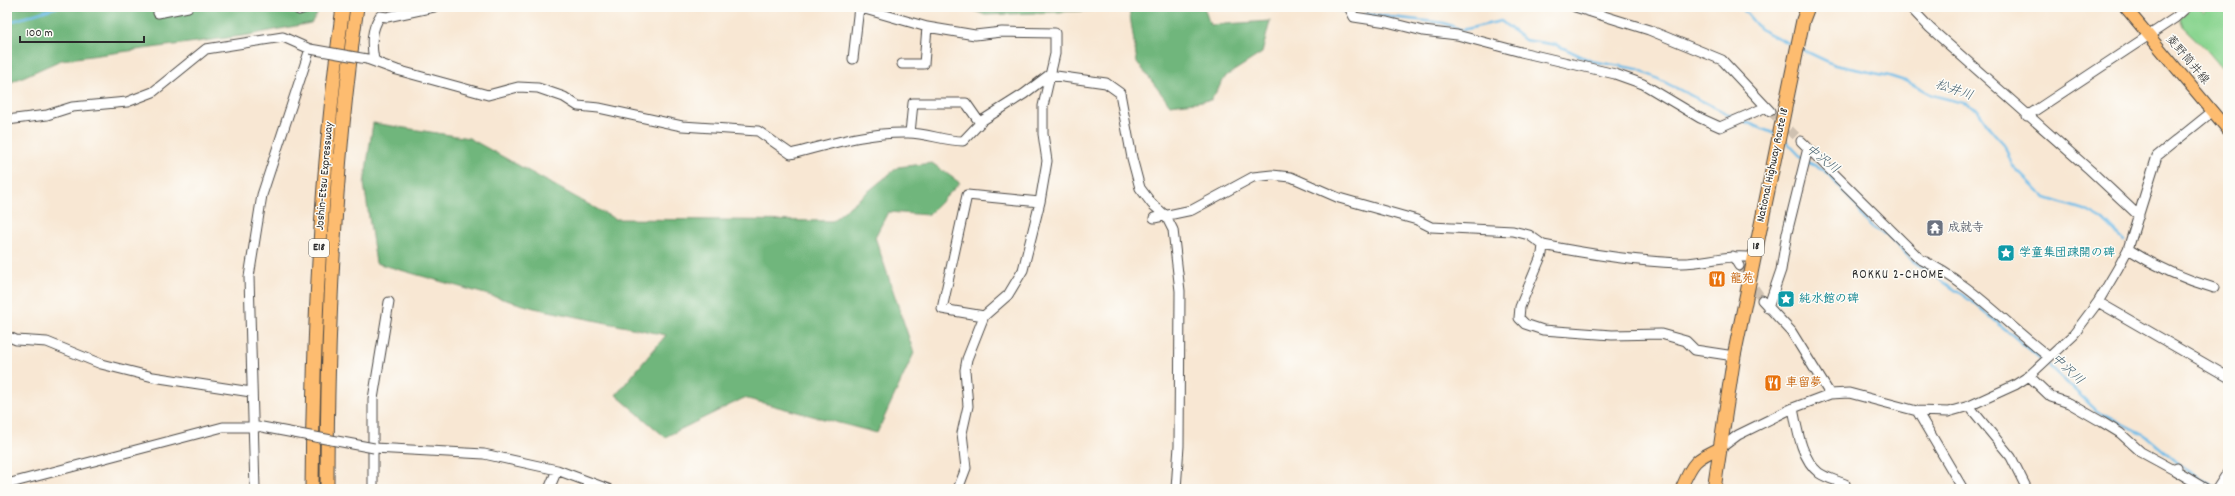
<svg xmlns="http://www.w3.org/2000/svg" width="2235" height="496" font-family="Dekko,'Klee One',sans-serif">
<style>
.green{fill:#8bd591;stroke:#5b805e}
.forest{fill:#70b67b;stroke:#4e7053}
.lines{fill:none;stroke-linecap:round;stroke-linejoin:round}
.stream{stroke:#6ebce8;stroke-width:2.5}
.minor-tunnel{stroke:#cfc1b1;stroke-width:9;stroke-dasharray:9 4.5;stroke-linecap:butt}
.minor-casing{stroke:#4a4744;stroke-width:11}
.major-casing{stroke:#4a4744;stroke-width:13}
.highway-casing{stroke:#4a4744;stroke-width:15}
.minor{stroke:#fff;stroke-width:9}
.major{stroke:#fdbc70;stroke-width:11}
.highway{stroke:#fdbc70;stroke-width:13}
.minor-bridge-casing{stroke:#4a4744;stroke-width:11;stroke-linecap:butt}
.minor-bridge{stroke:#fff;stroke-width:9}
.labels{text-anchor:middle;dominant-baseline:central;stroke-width:3;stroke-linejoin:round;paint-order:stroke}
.shield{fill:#fdfcf7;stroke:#6a6a68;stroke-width:1}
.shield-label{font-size:11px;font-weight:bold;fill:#2b2b2b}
.street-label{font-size:12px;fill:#2b2b2b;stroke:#fdfcf7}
.worship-label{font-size:12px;font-weight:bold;fill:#5b616d;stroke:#fdfcf7;text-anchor:start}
.culture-label{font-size:12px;font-weight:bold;fill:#0d838f;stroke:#fdfcf7;text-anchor:start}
.food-label{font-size:12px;font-weight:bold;fill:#c56008;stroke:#fdfcf7;text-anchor:start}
.water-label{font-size:13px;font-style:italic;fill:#425e6d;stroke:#fdfcf7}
.neighbourhood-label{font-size:13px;letter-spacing:1px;fill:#2b2b2b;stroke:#fdfcf7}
</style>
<rect width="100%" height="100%" fill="#fdfcf7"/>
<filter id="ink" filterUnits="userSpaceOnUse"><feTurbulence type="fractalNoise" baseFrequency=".025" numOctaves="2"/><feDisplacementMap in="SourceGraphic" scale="8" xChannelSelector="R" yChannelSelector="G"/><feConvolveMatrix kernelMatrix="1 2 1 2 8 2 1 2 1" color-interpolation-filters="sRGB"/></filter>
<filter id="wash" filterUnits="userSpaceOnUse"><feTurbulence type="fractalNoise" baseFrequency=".012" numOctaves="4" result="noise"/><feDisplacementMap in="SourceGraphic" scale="16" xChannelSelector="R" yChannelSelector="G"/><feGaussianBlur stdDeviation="0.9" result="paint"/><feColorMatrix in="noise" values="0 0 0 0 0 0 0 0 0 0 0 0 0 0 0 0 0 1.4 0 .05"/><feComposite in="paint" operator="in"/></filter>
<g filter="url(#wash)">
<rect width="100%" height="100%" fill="#f8e7d3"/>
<path class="green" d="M2192,7H2200L2204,12L2210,7H2228V75L2205,48L2183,27L2180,19Z"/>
<path class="forest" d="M7,7H322L311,23L249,35L61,60L7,84Z
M965,7H1204L1210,25L1270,21L1262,53L1226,76L1211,100L1170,105L1137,62L1129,9L985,15Z
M373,123L469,138L615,219L832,221L898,167L932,163L960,183L928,215L888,212L875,237L914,353L877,433L744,398L665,437L616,395L666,335L534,308L376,263L364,184Z"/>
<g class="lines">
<path class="stream" d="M1317,7L1350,12
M1741,7L1760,29L1794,46
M1365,14L1444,23L1462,30L1501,21L1525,40L1557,45L1591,61L1638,69L1736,118
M7,23L57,7
M1801,49L1835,65L1889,76L1908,82L1932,95L1967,104L1978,110L1991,130L2004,144L2012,165L2046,198L2087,211L2103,220L2124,241
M1741,120L1775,134
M1783,138L1803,159
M1807,162L1823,169L1829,175L1857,207L1862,216L1871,227L1887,235L1913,261L1974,303L2042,360
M2046,363L2097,411L2145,435L2183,467L2215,487"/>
</g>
</g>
<g filter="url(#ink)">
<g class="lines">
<path class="minor-tunnel" d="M1770,111L1801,141
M1739,266L1767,306"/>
<g class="minor-casing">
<path id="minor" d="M159,7L158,13L188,7
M295,7L299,10L308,7
M403,7L406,13L434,7
M858,7L927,27L975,35L1002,32L1055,33V54L1043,106V134L1047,161L1040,202L1023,270L1008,295L984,316L967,359L965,370L968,406L962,433L966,468L958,489
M1349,7L1354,17L1387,22L1423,31L1457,35L1521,52L1615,74L1643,84L1700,118L1720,127L1766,107
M1575,7L1649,30L1722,60L1770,111
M1910,7L1930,28L2090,170L2139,216
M367,59L397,70L488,95L518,87L538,88L564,97L578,106L599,108L682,126L758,131L791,154C831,144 867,132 908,133C927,133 944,141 963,141L983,120L1024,94L1049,75L1106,83L1120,93L1132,158L1140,188L1152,204L1166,216L1173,230L1180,291L1179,446L1176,489
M853,59L859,7
M379,63L374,60C371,43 371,30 380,16L387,17L406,13
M902,64H924L927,27
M2027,116L2175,18L2187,7
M7,120L47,115L72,107L127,102L153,92L206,49L283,37L310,49L262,195L249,277L255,489
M910,133L913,103H966L980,123
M1801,141L1920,259C1969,282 2006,324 2049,357
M1154,218L1192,210L1253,177L1272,175L1291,177L1339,198L1417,220L1431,227L1513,231L1529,235L1543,245L1542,254L1520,307L1519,318L1525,324L1543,330L1612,335L1661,334L1686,341L1695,350L1734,356
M1543,245C1588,254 1633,261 1679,263C1704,264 1728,253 1754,258
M2128,249C2155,266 2183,279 2214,288
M1733,256L1739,266
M1762,300L1791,331L1830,394
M2098,302L2228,377
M1768,308L1781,270L1787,233L1808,148
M984,316L942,309L967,195L1040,202
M7,336L16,340L47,342L101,364L153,377L251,392
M2029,376L2051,397L2069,403L2102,422L2120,433L2141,452L2174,470L2177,468
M1969,406L2011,457L2027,489
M1793,408C1797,428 1801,459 1819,473C1826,478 1838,481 1845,484L1844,489
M1917,411L1963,489
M1722,447L1738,435L1793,408L1830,394L1849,393L1917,411L1948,412L1969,406L2015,385L2029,376L2074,334L2098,302L2118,268L2128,249L2157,156L2213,111
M374,448L484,454L557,470L608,489
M2174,470L2206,489
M7,484L223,427H258
M373,489V399L389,302
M549,489L557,470
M2217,489L2228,472"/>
</g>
<g class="major-casing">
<path id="major" d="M2125,7L2228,130
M1681,489C1693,462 1694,459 1722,447"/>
</g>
<g class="highway-casing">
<path id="highway" d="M312,489C313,328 321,167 343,7
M327,489C327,328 334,166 357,7
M1714,489L1734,356L1803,20L1808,7"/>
</g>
<use href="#minor" class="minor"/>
<use href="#major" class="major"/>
<use href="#highway" class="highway"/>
<g class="minor-bridge-casing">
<path id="minor-bridge" d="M310,49L367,59
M262,427L374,448"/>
</g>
<use href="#minor-bridge" class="minor-bridge"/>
</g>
</g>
<defs>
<g id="temple-square" transform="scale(0.9)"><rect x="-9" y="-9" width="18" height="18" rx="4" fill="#6b7280" stroke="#fdfcf7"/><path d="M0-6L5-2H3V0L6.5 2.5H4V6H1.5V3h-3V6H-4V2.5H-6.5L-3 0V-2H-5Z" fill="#fff"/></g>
<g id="sight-square" transform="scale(0.9)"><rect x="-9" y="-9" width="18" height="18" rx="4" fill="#0f9aa8" stroke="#fdfcf7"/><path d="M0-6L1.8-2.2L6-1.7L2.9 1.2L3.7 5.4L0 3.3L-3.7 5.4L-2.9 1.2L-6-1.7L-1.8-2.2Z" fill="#fff"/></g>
<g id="restaurant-square" transform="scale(0.9)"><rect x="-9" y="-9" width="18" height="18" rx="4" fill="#e8710a" stroke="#fdfcf7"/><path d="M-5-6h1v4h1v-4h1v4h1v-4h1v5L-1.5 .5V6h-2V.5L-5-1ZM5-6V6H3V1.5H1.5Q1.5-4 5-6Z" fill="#fff"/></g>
</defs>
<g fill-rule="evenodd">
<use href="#temple-square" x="1935" y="228"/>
<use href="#sight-square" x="2006" y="253"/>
<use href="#restaurant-square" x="1717" y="279"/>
<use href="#sight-square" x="1786" y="299"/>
<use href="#restaurant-square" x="1773" y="383"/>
</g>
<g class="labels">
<g class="shield">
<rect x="1748" y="238" width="16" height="18" rx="3"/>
<rect x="309" y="239" width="20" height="18" rx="3"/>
</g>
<g class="shield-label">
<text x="1756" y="247">18</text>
<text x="319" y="248">E18</text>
</g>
<g class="street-label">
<text transform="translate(2187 60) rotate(50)">菱野筒井線</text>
<text transform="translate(1773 165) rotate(-78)">National Highway Route 18</text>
<text transform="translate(325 176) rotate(-85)">Joshin-Etsu Expressway</text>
</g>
<g class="worship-label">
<text x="1948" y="228">成就寺</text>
</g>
<g class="culture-label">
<text x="2019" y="253">学童集団疎開の碑</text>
<text x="1799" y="299">純水館の碑</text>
</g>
<g class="food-label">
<text x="1730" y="279">龍苑</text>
<text x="1786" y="383">車留夢</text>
</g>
<g class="water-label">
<text transform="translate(1954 91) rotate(19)">松井川</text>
<text transform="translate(1822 160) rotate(38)">中沢川</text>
<text transform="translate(2067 370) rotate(43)">中沢川</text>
</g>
<g class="neighbourhood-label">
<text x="1898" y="275">ROKKU 2-CHOME</text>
</g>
</g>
<rect width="2235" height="496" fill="none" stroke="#fdfcf7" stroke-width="24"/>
<path d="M20 36v6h124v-6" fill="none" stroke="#2b2b2b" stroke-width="2"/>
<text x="26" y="36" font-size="12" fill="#2b2b2b" stroke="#fdfcf7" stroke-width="3" paint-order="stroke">100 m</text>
</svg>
